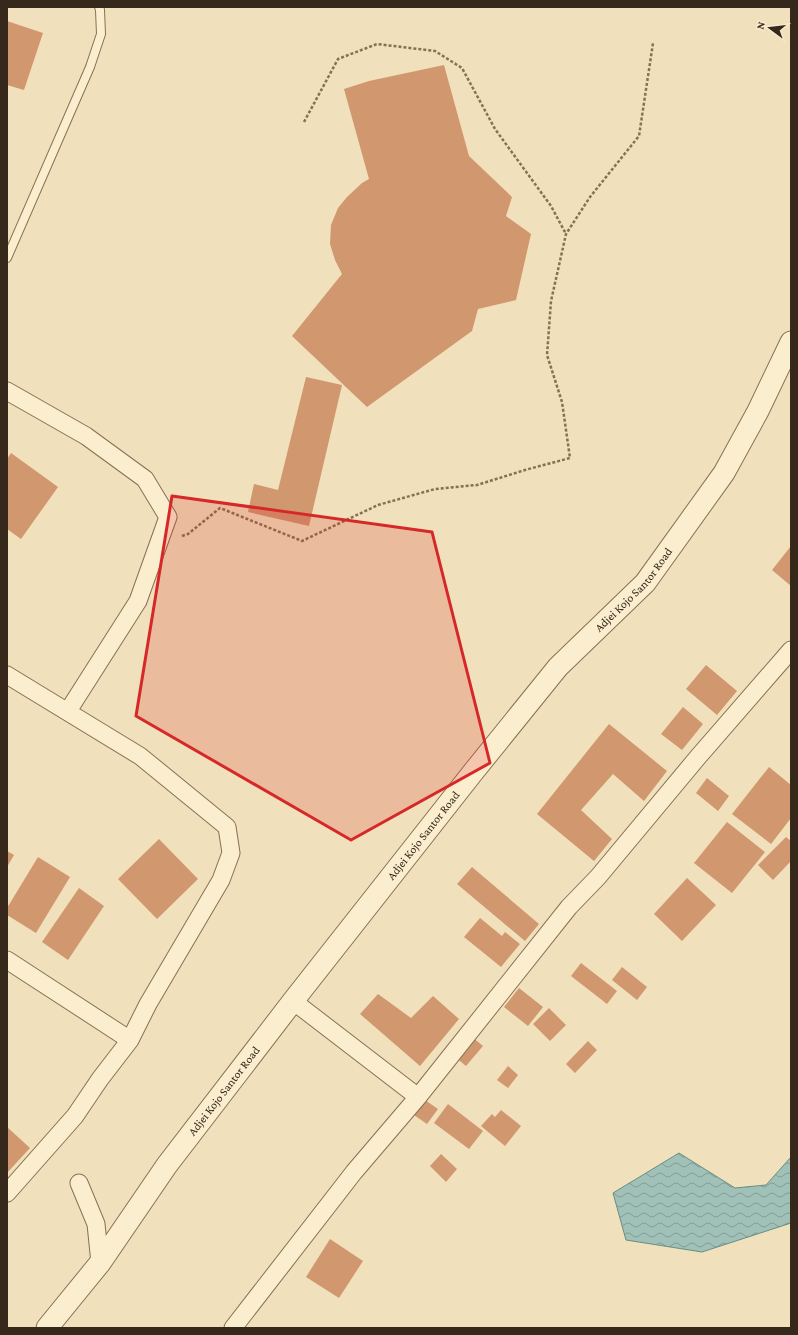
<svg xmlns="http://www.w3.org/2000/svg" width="798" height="1335" font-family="'Crimson Pro',serif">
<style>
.water{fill:url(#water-waves);stroke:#678e84}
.building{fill:#d1976f}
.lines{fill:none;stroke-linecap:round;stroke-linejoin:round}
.service-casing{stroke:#887054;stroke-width:10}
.minor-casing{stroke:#887054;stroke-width:19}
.tertiary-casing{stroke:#887054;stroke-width:23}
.path{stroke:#887054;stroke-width:2.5;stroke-dasharray:3 2;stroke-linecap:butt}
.service{stroke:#fbeecf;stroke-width:8}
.minor{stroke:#fbeecf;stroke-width:17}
.tertiary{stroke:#fbeecf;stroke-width:21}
.marked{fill:#d62828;fill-opacity:0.2;stroke:#d62828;stroke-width:3;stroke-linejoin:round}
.labels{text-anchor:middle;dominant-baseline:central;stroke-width:3;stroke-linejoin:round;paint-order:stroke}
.street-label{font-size:12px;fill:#36281a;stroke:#f7eacb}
</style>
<defs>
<pattern id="water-waves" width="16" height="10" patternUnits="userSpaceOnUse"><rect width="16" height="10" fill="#a0c1b7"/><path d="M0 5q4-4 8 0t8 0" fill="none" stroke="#839d94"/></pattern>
</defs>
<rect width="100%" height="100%" fill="#f0e0bb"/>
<path class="water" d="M679,1153L735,1188L766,1185L791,1157V1223L702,1252L626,1240L613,1193Z"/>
<path class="building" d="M7,21L43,33L24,90L7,85Z
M444,65L469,156L512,197L506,216L531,234L516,300L478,309L472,331L367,407L292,336L342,274L335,260L330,244L331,225L338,208L347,197L362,183L369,179L344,89L369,81Z
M306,377L342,385L309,526L248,512L254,484L278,490Z
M11,453L58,487L21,539L7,529V459Z
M791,546V586L772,570Z
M706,665L737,691L717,715L686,689Z
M683,707L703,724L682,750L661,734Z
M609,724L667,771L644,801L613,774L581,810L612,839L594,861L537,814Z
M769,767L791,785V818L771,844L732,814Z
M707,778L729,796L718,811L696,793Z
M727,822L765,852L732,893L694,863Z
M786,837L791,841V861L773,880L758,865Z
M159,839L198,879L157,919L118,879Z
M7,851L14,855L7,867Z
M38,857L70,877L36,933L7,915V908Z
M472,867L539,924L525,941L457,884Z
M687,878L716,905L682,941L654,914Z
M79,888L104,906L68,960L42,942Z
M480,918L502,936L505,932L520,944L501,967L464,937Z
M581,963L617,991L607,1004L571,976Z
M622,967L647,987L637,1000L612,980Z
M519,988L543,1007L528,1026L504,1007Z
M378,994L411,1018L433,996L459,1019L420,1066L360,1014Z
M549,1008L566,1025L550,1041L533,1024Z
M471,1036L483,1046L466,1066L454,1056Z
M588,1041L597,1050L575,1073L566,1064Z
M508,1066L518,1075L508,1088L497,1080Z
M425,1100L438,1109L427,1124L414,1115Z
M448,1104L483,1131L469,1149L434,1123Z
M501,1110L521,1126L505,1146L481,1126L492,1114L495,1117Z
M7,1127L30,1148L7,1173Z
M441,1154L457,1169L446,1182L430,1166Z
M330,1239L363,1261L339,1298L306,1277Z"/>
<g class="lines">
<g class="service-casing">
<path id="service" d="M7,258L90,67L101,34L100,10L99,7"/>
</g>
<g class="minor-casing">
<path id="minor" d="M7,391L86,436L145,479L168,517L138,601L68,711
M7,675L140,756L227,827L231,853L221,880L148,1004L130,1040L100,1079L75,1116L7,1193
M7,960L130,1040
M293,1001L418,1097
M79,1183L96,1224L100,1263
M233,1328L354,1172L418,1097L569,907L598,877L698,757L791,650"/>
</g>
<g class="tertiary-casing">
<g id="tertiary">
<path id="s1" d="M47,1328L100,1263L167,1165L293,1001L474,771L558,667L645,583L724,473L758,411L791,342"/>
</g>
</g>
<path class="path" d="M304,122L338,59L377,44L435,51L462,68L495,129L551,206L566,234
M182,536L188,534L220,508L302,541L378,505L435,489L477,485L525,470L570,458L562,402L547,355L551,301L566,234L590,197L639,136L653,43"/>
<use href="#service" class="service"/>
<use href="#minor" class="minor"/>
<use href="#tertiary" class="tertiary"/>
</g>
<path class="marked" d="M172,496L432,532L490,763L351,840L136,716Z"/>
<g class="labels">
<g class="street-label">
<text stroke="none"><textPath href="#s1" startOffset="944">Adjei Kojo Santor Road</textPath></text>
<text stroke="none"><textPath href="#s1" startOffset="620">Adjei Kojo Santor Road</textPath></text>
<text stroke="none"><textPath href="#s1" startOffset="296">Adjei Kojo Santor Road</textPath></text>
</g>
</g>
<rect width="798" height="1335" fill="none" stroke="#36281a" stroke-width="16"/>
<g transform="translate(770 28) rotate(285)" stroke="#f7eacb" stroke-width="3" paint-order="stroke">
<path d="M0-3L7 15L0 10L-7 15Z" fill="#36281a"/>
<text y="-6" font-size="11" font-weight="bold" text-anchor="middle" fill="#36281a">N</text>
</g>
</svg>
